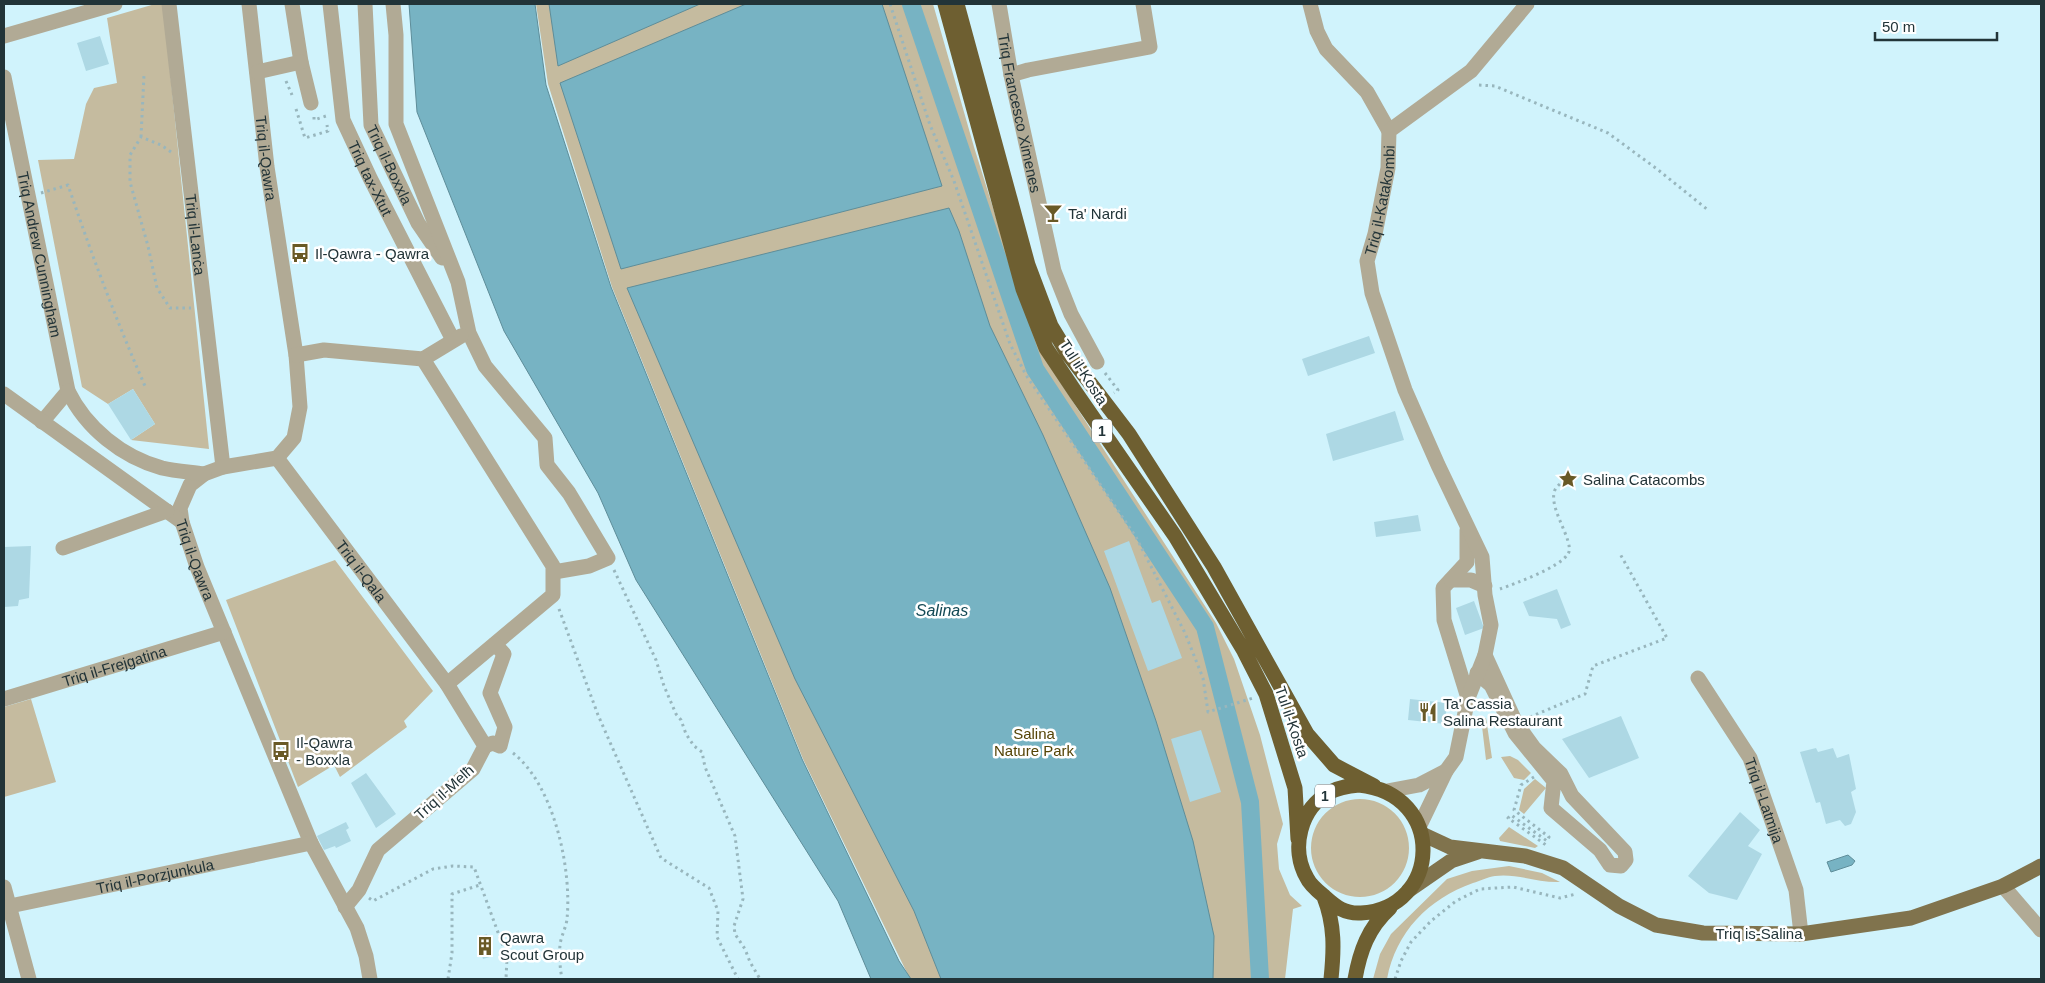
<svg xmlns="http://www.w3.org/2000/svg" width="2045" height="983" font-family="Arial,sans-serif">
<style>
.green{fill:#c5bb9f}
.water{fill:#77b3c3;stroke:#5e8d99}
.lines{fill:none;stroke-linecap:round;stroke-linejoin:round}
.canal{stroke:#77b3c3;stroke-width:18}
.building{fill:#add8e4}
.path{stroke:#98b6bd;stroke-width:3;stroke-dasharray:2.5 4;stroke-linecap:butt}
.minor{stroke:#b1aa95;stroke-width:15}
.major{stroke:#80734d;stroke-width:15}
.highway{stroke:#6e5f31;stroke-width:15}
.labels{text-anchor:middle;dominant-baseline:central;stroke-width:5;stroke-linejoin:round;paint-order:stroke}
.shield{fill:#fff;stroke:#647174;stroke-width:1}
.shield-label{font-size:14px;font-weight:bold;fill:#223438}
.street-label{font-size:15px;fill:#223438;stroke:#fff}
.poi-label{font-size:15px;fill:#223438;stroke:#fff;text-anchor:start}
.park-label{font-size:15px;fill:#554406;stroke:#fff}
.water-label{font-size:16px;font-style:italic;fill:#124854;stroke:#fff}
</style>
<rect width="100%" height="100%" fill="#d0f3fc"/>
<path class="green" d="M155,4H163L209,449L131,440L155,424L133,389L108,404L82,387L38,160L74,159L86,104L94,88L117,83L107,18Z
M536,4H933L974,147L1014,275L1044,357L1216,623L1234,659L1260,735L1283,824L1277,844L1279,869L1290,895L1302,906L1293,909L1285,979H910L803,759L612,287L548,84Z
M335,560L433,691L404,721L407,727L340,777L334,765L298,787L226,600Z
M31,699L56,782L4,797V707Z
M1481,718H1486L1492,758L1486,760Z
M1510,756L1518,760L1531,773L1524,780L1514,778L1501,757Z
M1535,779L1546,788L1524,814L1519,810L1524,789Z
M1311 848a49 49 0 1 1 98 0a49 49 0 1 1-98 0Z
M1509,827L1538,846L1535,848L1500,841L1499,838Z
M1509,866L1542,873L1560,882C1538,883 1516,873 1495,876C1487,877 1480,881 1473,883C1428,899 1396,932 1387,979H1373L1380,954L1391,934L1447,879L1472,871Z"/>
<path class="water" d="M409,4H535L546,85L611,287L802,759L899,961L911,979H871L838,901L636,580L598,493L504,331L417,112Z
M549,4H700L558,66Z
M746,4H882L942,186L621,269L560,83Z
M949,208L959,231L990,326L1043,435L1110,588L1156,721L1193,841L1214,936L1213,979H941L914,911L795,679L627,288Z
M1848,855L1855,861L1852,865L1831,872L1827,862Z"/>
<g class="lines">
<path class="canal" d="M911,4L1035,369L1205,627L1250,802L1260,979"/>
</g>
<path class="building" d="M100,36L109,64L86,71L77,43Z
M1369,336L1375,353L1308,376L1302,359Z
M133,389L155,424L131,440L108,404Z
M1395,411L1404,440L1333,461L1326,434Z
M1418,515L1421,531L1376,537L1374,522Z
M1129,541L1152,603L1160,600L1182,658L1148,671L1104,551Z
M31,546L29,598L19,600L18,606L4,607V547Z
M1557,589L1571,625L1561,629L1557,619L1529,616L1523,602Z
M1474,601L1484,628L1465,635L1456,608Z
M1410,699L1447,703L1445,724L1408,720Z
M1621,716L1639,758L1589,778L1562,739Z
M1201,730L1221,792L1190,802L1171,739Z
M1816,748L1818,752L1833,748L1837,758L1849,754L1856,789L1851,792L1856,812L1851,824L1845,826L1840,820L1826,824L1820,802L1816,803L1800,752Z
M366,773L396,814L376,828L351,783Z
M1740,812L1760,830L1748,846L1762,854L1737,900L1709,893L1688,876Z
M346,822L349,828L346,830L351,841L336,848L335,846L324,850L317,836Z
M487,934L493,956L483,959L477,937Z"/>
<g class="lines">
<path class="path" d="M890,4L930,125L954,181L1010,344L1026,375L1136,537L1185,633L1203,678L1208,712L1253,698
M286,81L292,95
M1479,85L1495,86L1608,133L1657,169L1708,210
M296,109L305,138L328,131L327,125
M314,117V120L326,116L327,119
M141,137L144,75
M171,152L161,145L141,137L130,155V182L148,246L157,288L170,308H191
M41,193L68,185C91,253 116,320 145,386
M1105,373L1118,390L1114,393
M614,570L656,660L664,686L676,714L681,720L686,734L694,746L702,752L705,767L735,836L743,899L734,926L735,934L745,949L750,962L760,979
M1500,589C1516,583 1559,568 1568,554C1576,542 1545,505 1556,488C1558,485 1564,481 1568,479
M559,609L598,715L661,858L709,888L718,911L717,937L738,979
M1530,717L1585,694L1593,666L1667,638L1619,552
M513,753C554,785 572,869 567,919C566,928 561,936 560,945C559,956 560,968 562,979
M1534,777L1521,785L1514,810L1549,837L1547,841L1511,815L1508,818L1546,845
M369,898L373,901L433,869L453,866L474,867L507,957L506,979
M448,979L452,953V894L480,885
M1395,979L1401,961L1411,942L1431,921L1456,901L1480,889L1513,887L1560,898L1576,894"/>
<g class="minor">
<path id="s1" d="M169,4L223,467"/>
<path id="s2" d="M249,4L267,167L296,355L300,407L294,438L277,458L223,467L204,474L190,485L180,508L182,522L197,567L311,843L357,928L366,956L370,979"/>
<path d="M292,4L301,62L311,103"/>
<path id="s3" d="M330,4L343,120L370,178L453,340"/>
<path id="s4" d="M365,4L371,125L418,223L442,258"/>
<path d="M393,4L396,35V124L458,282L469,333L485,366L545,438L547,465L569,493L608,558L589,566L554,572"/>
<path id="s5" d="M999,4L1011,75L1054,271L1071,314L1097,362"/>
<path d="M1310,4L1317,31L1326,49L1367,92L1389,131"/>
<path d="M4,36L115,4"/>
<path d="M257,72L301,62"/>
<path d="M1011,75L1028,70L1150,47L1143,4"/>
<path id="s6" d="M4,77L68,391L42,422"/>
<path d="M296,355L324,350L423,359L461,336"/>
<path d="M423,359L553,566V595L447,684"/>
<path d="M68,391C86,428 122,457 162,468C175,471 190,472 204,474"/>
<path d="M4,394L182,522"/>
<path id="s7" d="M277,458L447,684L485,746L473,769L378,850L359,890L345,907"/>
<path d="M1467,530V562L1443,588L1444,620L1468,698"/>
<path d="M63,548L167,511"/>
<path d="M1451,580H1471L1485,586"/>
<path d="M1477,673L1491,685L1515,733L1554,781L1551,808L1600,850L1610,865L1621,866L1626,860L1625,852L1572,796L1561,774L1534,748L1516,723L1485,655"/>
<path id="s8" d="M1698,678L1750,758L1796,890L1801,934"/>
<path id="s9" d="M4,699L224,632"/>
<path d="M485,746L493,743L500,746L505,727L490,693L504,654L495,644"/>
<path id="s10" d="M1446,771L1456,757L1468,698L1485,655L1491,625L1485,595L1482,557L1438,465L1405,390L1372,293L1367,261L1375,234L1388,168L1389,131L1471,71L1527,4"/>
<path d="M1387,791L1419,785L1446,771L1420,825"/>
<path d="M2003,886L2041,930"/>
<path d="M4,887L29,979"/>
<path id="s11" d="M10,906L311,843"/>
</g>
<path class="major" d="M1422,834L1450,847L1525,856L1563,868L1619,906L1656,925L1703,933L1801,934L1911,918L2003,886L2041,866
M1409,890L1451,861L1478,852"/>
<path class="highway" d="M945,4L1023,289L1046,348L1076,393L1175,536L1244,651L1266,694L1295,788L1298,839
M957,4L1028,265L1051,326L1068,354L1129,434L1214,567L1307,734L1334,765L1374,786
M1359,785C1447,794 1441,909 1361,913C1345,914 1336,907 1325,897C1319,892 1310,885 1307,878C1290,849 1300,808 1330,792C1339,787 1349,786 1359,785Z
M1324,897C1335,925 1334,950 1331,979
M1355,979C1360,951 1368,928 1390,908"/>
</g>
<defs>
<g id="bar-bare" transform="scale(1.5)"><path d="M-6-5H6L.8 .8V4.5H3.5V6h-7V4.5H-.8V.8Z" fill="#695926" stroke="#fff" stroke-width="2.5" paint-order="stroke"/></g>
<g id="bus-bare" transform="scale(1.5)"><path d="M-5-6H5V4H4V6H2V4H-2V6H-4V4H-5ZM-3.5-4V0h7V-4ZM-3.5 1.2v1.5H-2V1.2ZM2 1.2v1.5H3.5V1.2Z" fill="#695926" stroke="#fff" stroke-width="2.5" paint-order="stroke"/></g>
<g id="sight-bare" transform="scale(1.5)"><path d="M0-6L1.8-2.2L6-1.7L2.9 1.2L3.7 5.4L0 3.3L-3.7 5.4L-2.9 1.2L-6-1.7L-1.8-2.2Z" fill="#695926" stroke="#fff" stroke-width="2.5" paint-order="stroke"/></g>
<g id="restaurant-bare" transform="scale(1.5)"><path d="M-5-6h1v4h1v-4h1v4h1v-4h1v5L-1.5 .5V6h-2V.5L-5-1ZM5-6V6H3V1.5H1.5Q1.5-4 5-6Z" fill="#695926" stroke="#fff" stroke-width="2.5" paint-order="stroke"/></g>
<g id="building-bare" transform="scale(1.5)"><path d="M-4-6H4V6H1V3H-1V6H-4ZM-2.5-4.3h1.7v1.8h-1.7ZM.8-4.3h1.7v1.8H.8ZM-2.5-1h1.7V.8h-1.7ZM.8-1h1.7V.8H.8Z" fill="#695926" stroke="#fff" stroke-width="2.5" paint-order="stroke"/></g>
</defs>
<g fill-rule="evenodd">
<use href="#bar-bare" x="1053" y="213"/>
<use href="#bus-bare" x="300" y="253"/>
<use href="#sight-bare" x="1568" y="479"/>
<use href="#restaurant-bare" x="1428" y="712"/>
<use href="#bus-bare" x="281" y="751"/>
<use href="#building-bare" x="485" y="946"/>
</g>
<g class="labels">
<g class="shield">
<rect x="1092" y="419.5" width="20" height="23" rx="4"/>
<rect x="1315" y="784.5" width="20" height="23" rx="4"/>
</g>
<g class="shield-label">
<text x="1102" y="431">1</text>
<text x="1325" y="796">1</text>
</g>
<g class="street-label">
<text stroke="none"><textPath href="#s5" startOffset="111">Triq Francesco Ximenes</textPath></text>
<text stroke="none"><textPath href="#s2" startOffset="155">Triq il-Qawra</textPath></text>
<text stroke="none"><textPath href="#s4" startOffset="165">Triq il-Boxxla</textPath></text>
<text stroke="none"><textPath href="#s3" startOffset="181">Triq tax-Xtut</textPath></text>
<text stroke="none"><textPath href="#s10" startOffset="604">Triq il-Katakombi</textPath></text>
<text stroke="none"><textPath href="#s1" startOffset="232">Triq il-Lanċa</textPath></text>
<text stroke="none"><textPath href="#s6" startOffset="181">Triq Andrew Cunningham</textPath></text>
<text transform="translate(1084 372) rotate(57)">Tul il-Kosta</text>
<text stroke="none"><textPath href="#s2" startOffset="636">Triq il-Qawra</textPath></text>
<text stroke="none"><textPath href="#s7" startOffset="141">Triq il-Qala</textPath></text>
<text stroke="none"><textPath href="#s9" startOffset="115">Triq il-Frejgatina</textPath></text>
<text transform="translate(1292 722) rotate(71)">Tul il-Kosta</text>
<text transform="translate(444 792) rotate(-42)">Triq il-Melħ</text>
<text stroke="none"><textPath href="#s8" startOffset="140">Triq il-Latmija</textPath></text>
<text stroke="none"><textPath href="#s11" startOffset="148">Triq il-Porzjunkula</textPath></text>
<text x="1759" y="933">Triq is-Salina</text>
</g>
<g class="poi-label">
<text x="1068" y="213">Ta' Nardi</text>
<text x="315" y="253">Il-Qawra - Qawra</text>
<text x="1583" y="479">Salina Catacombs</text>
<text x="1443" y="703">Ta' Cassia<tspan x="1443" dy="17">Salina Restaurant</tspan></text>
<text x="296" y="742">Il-Qawra<tspan x="296" dy="17">- Boxxla</tspan></text>
<text x="500" y="937">Qawra<tspan x="500" dy="17">Scout Group</tspan></text>
</g>
<g class="park-label">
<text x="1034" y="733">Salina<tspan x="1034" dy="17">Nature Park</tspan></text>
</g>
<g class="water-label">
<text x="942" y="610">Salinas</text>
</g>
</g>
<rect width="2045" height="983" fill="none" stroke="#223438" stroke-width="10"/>
<path d="M1875 32v8h122v-8" fill="none" stroke="#223438" stroke-width="2.5"/>
<text x="1882" y="32" font-size="15" fill="#223438" stroke="#ffffff" stroke-width="4" paint-order="stroke">50 m</text>
</svg>
